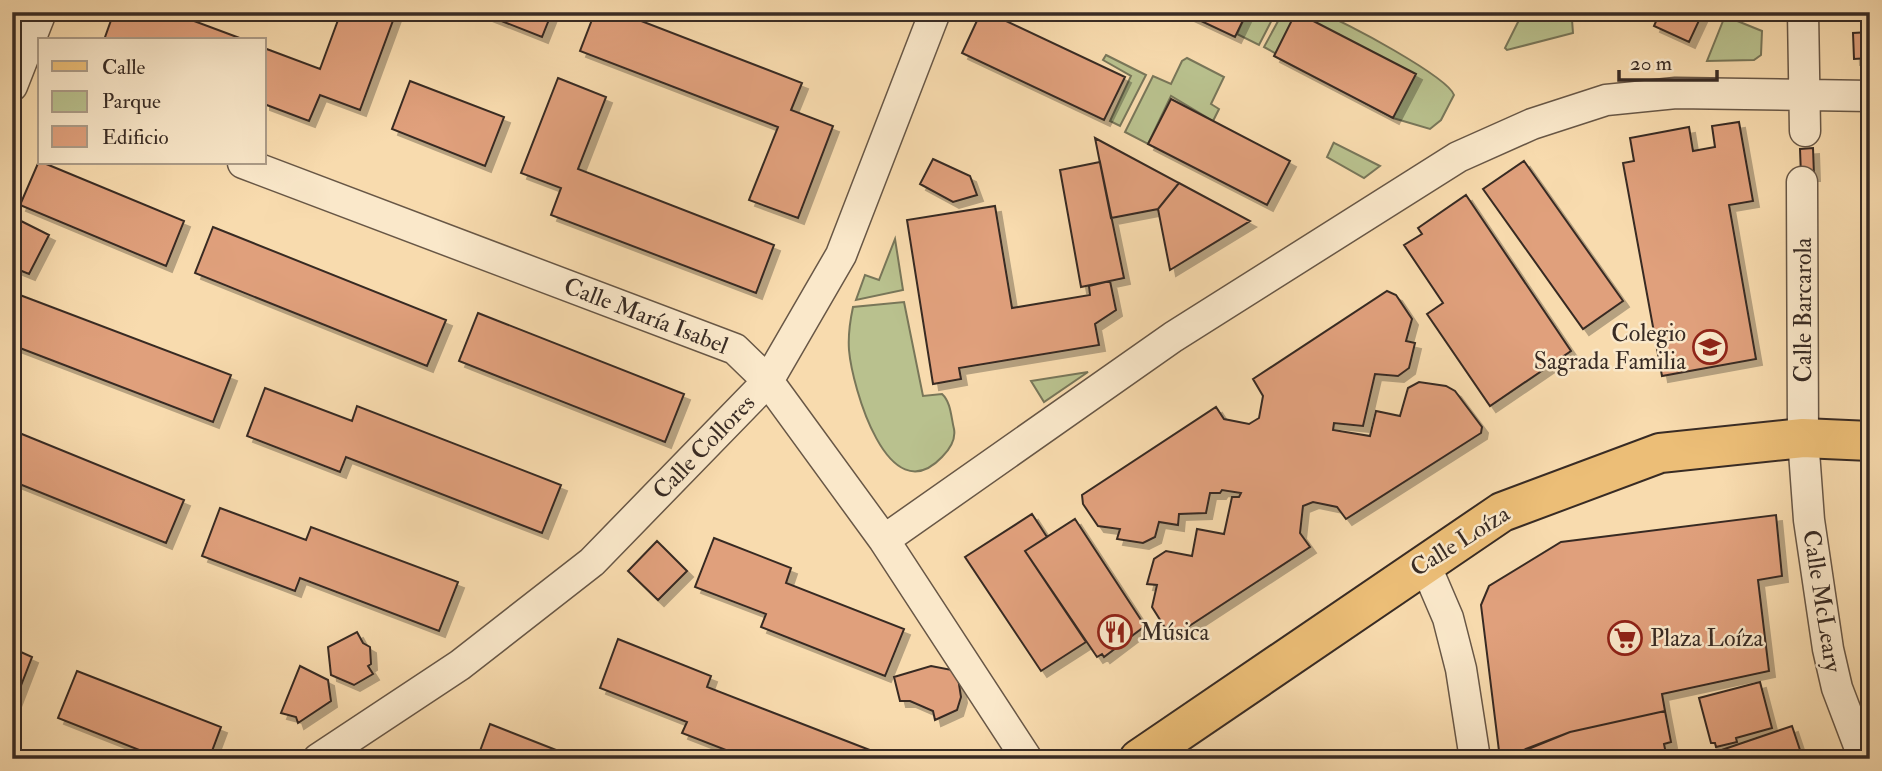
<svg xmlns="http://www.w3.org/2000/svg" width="1882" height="771" font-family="'IM FELL Double Pica',serif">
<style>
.green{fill:#b9c18e;stroke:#787659;stroke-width:2}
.building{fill:#e0a07c;stroke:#382b24;stroke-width:2;filter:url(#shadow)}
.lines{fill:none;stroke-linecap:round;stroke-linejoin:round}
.minor-casing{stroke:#685746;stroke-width:33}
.primary-casing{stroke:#382b24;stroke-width:42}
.minor{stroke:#fae8ca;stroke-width:30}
.primary{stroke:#ecbe77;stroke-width:38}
.labels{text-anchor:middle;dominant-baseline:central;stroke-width:5;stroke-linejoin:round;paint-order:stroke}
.street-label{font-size:24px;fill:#382b24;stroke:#fae8ca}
.poi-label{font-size:24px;fill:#382b24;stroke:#fae8ca;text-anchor:start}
</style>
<defs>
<filter id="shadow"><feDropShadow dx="6" dy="6" stdDeviation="0" flood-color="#0004"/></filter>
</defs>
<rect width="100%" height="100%" fill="#f8dbae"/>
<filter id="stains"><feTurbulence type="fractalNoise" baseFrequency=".00286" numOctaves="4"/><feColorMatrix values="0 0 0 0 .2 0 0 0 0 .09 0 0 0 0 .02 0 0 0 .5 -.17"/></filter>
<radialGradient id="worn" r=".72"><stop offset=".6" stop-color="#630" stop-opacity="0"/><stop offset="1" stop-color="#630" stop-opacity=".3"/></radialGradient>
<path class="green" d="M1247,12H1276L1259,45L1237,34Z
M1283,12C1295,12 1310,10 1321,13C1344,21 1448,77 1454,95L1441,120L1430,129L1393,118L1264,47Z
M1523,12H1556L1572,20L1573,33L1507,50L1505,48Z
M1725,16L1762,31L1761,55L1754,60L1707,61Z
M1106,55L1146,75L1120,126L1110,121L1131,76L1103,60Z
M1187,58L1224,77L1211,104L1219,109L1213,121L1171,96L1148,144L1125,132L1153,76L1171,84L1182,61Z
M1334,142V143L1380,166L1364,178L1327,157Z
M895,239L903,290L856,300L865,275L879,280Z
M904,302L923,396L942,394C951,402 951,417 954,429C956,440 950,449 942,457C888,514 852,386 849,350C848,336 850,321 853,307Z
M1088,372L1044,402L1031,381Z"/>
<path class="building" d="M114,12H170L245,40H104Z
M341,12H387L395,15L360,110L320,95L309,121L264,104V48L320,69Z
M479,12H552L542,37Z
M595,12H618L802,83L791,110L833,126L798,218L749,200L778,127L580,51Z
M987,12L1125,77L1104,120L962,53L981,12Z
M1182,12H1247L1235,37Z
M1296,12L1416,74L1393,118L1274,56Z
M1660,12H1703L1689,42L1654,26Z
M1870,32V58L1854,59L1853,33Z
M558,78L606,97L578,169L774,245L756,293L551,215L561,188L521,173Z
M410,81L504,117L485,166L392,129Z
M1171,99L1290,161L1267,205L1148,144Z
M1739,122L1753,201L1729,205L1756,359L1662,376L1623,163L1634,161L1630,138L1689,127L1693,151L1715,147L1712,126Z
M1095,138L1179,183L1158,209L1111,218Z
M1813,148L1814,175H1801L1800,149Z
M933,159L970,176L977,195L953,202L920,184Z
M39,161L184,221L166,266L20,205Z
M1524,161L1623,301L1583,329L1483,189Z
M1100,162L1124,278L1081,287L1060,170Z
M1179,183L1250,221L1170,270L1158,209Z
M1466,195L1571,351L1490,406L1427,314L1443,303L1404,245L1422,234L1418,228Z
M995,206L1012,308L1090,295L1089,286L1110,281L1116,310L1095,324L1099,345L959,368L961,379L933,384L907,220Z
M19,220L49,235L29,274L12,267V232Z
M213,227L446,320L427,366L195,273Z
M1387,291L1396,295L1412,319L1406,341L1415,343L1409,368L1398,376L1375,374L1363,426L1334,423L1333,430L1370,436L1376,411L1400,416L1408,388L1419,382L1446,386L1455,391L1482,427L1481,433L1346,519L1337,507L1313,502L1303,506L1300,533L1310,547L1177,634H1169L1152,607L1157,585L1147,584L1154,559L1166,551L1192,556L1197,529L1224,534L1232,497H1239L1241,493L1222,490L1220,493H1210L1206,513L1179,514L1178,525L1159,522L1155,537L1143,543L1117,539L1120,529L1098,526L1083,504L1082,495L1216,407L1224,419L1249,424L1259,418L1263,396L1253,379Z
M12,292L231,375L213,422L12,345Z
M478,313L684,394L665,442L459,361Z
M265,388L352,421L357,406L561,485L542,533L346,457L340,472L247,436Z
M12,430L184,500L166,543L12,481Z
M220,508L306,540L311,527L458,582L439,631L300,578L295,591L202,556Z
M1032,514L1047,537L1025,551L1086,642L1041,671L965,557Z
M1776,515L1782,576L1758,580L1769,671L1662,694L1665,711L1570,732L1500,759L1481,605L1489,586L1561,542Z
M1075,519L1145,626L1104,657L1102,654L1097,657L1025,551Z
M714,538L791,568L786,583L904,629L885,676L761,627L766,614L695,587Z
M657,541L687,571L658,600L628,571Z
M357,632L363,643L370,647L371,664L368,666L373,674L354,685L331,675L328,647Z
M618,639L711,676L707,687L893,759H749L682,733L687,722L600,688Z
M12,648L32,657L15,701L12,700Z
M300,666L328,680L331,701L298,723L296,717L281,713Z
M931,666L957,671L961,697L957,710L935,720L933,711L910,701H900L894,677Z
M77,671L221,727L209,759H162L58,718Z
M1760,682L1772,728L1736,738L1737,742L1716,747L1715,743H1711L1699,698Z
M1665,711L1671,742L1664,744L1667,759H1504L1570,732Z
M490,724L579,759H477Z
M1792,726L1803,759H1695Z"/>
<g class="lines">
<g class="minor-casing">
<path id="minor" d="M1803,12L1805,131
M12,86L41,12
M243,163L735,349L768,381L884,540L1027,759
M1802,182L1803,438L1809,520L1828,649L1837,688L1864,759
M884,540L1173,337L1458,157L1532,124L1606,100L1676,93L1870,96
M1424,562L1448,618L1461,669L1475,759
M318,759L460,665L592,562L768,381L841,255L935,12"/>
</g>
<g class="primary-casing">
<path id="primary" d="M1139,759L1502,512L1660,453L1803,438L1870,441"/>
</g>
<use href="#minor" class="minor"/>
<use href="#primary" class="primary"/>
</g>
<defs>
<g id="school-ring" transform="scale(1.75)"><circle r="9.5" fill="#fae8ca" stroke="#8f2418" stroke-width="1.5"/><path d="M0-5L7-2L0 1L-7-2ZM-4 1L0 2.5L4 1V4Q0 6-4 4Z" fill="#8f2418"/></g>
<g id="restaurant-ring" transform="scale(1.75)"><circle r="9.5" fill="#fae8ca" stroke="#8f2418" stroke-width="1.5"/><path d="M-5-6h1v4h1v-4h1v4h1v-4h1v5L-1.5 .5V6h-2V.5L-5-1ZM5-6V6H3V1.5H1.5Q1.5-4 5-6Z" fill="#8f2418"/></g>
<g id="supermarket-ring" transform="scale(1.75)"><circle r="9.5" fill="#fae8ca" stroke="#8f2418" stroke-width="1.5"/><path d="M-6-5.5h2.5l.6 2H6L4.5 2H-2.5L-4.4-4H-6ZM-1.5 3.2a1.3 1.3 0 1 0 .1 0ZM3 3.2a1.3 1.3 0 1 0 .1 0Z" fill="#8f2418"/></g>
</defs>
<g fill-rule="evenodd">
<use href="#school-ring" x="1710" y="347"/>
<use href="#restaurant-ring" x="1115" y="632"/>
<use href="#supermarket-ring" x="1625" y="638"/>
</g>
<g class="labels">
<g class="street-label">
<text transform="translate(1803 310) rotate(-90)">Calle Barcarola</text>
<text transform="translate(646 316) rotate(21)">Calle María Isabel</text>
<text transform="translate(704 447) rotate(-46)">Calle Collores</text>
<text transform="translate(1460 541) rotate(-32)">Calle Loíza</text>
<text transform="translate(1822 601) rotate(81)">Calle McLeary</text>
</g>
<g class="poi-label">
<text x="1686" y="333" text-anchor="end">Colegio<tspan x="1686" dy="28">Sagrada Familia</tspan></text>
<text x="1140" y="632">Música</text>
<text x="1650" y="638">Plaza Loíza</text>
</g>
</g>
<rect width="1882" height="771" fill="none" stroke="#f8dbae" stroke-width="42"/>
<rect x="14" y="14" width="1854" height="743" fill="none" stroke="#382b24" stroke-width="3.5"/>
<rect x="21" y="21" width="1840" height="729" fill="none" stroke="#382b24" stroke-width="2"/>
<rect x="38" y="38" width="228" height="126" fill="#fae8ca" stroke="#ac9c88" stroke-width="2"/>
<rect x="52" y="61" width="35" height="10" fill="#ecbe77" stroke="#ac9c88" stroke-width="2"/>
<text x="102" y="74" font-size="21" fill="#382b24">Calle</text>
<rect x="52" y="91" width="35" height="21" fill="#b9c18e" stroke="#ac9c88" stroke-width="2"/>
<text x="102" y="108" font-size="21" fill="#382b24">Parque</text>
<rect x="52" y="126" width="35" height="21" fill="#e0a07c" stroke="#ac9c88" stroke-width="2"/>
<text x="102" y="144" font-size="21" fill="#382b24">Edificio</text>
<path d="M1619 70v10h98v-10" fill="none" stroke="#382b24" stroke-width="3.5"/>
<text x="1630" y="70" font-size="21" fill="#382b24" stroke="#fae8ca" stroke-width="5" paint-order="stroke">20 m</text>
<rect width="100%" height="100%" filter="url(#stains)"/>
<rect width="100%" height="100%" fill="url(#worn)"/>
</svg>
